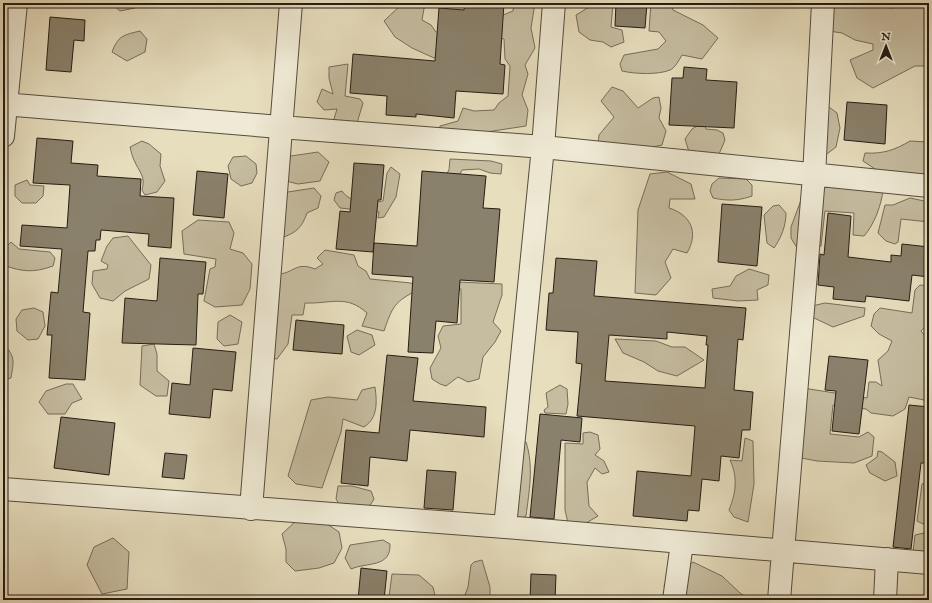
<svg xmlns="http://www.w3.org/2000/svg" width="932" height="603" font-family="'IM FELL English',serif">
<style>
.green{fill:#c6bda1;stroke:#766d5a}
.building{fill:#8a816c;stroke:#251d13;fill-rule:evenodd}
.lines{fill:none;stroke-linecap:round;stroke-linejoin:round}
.minor-casing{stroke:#564d3e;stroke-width:24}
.minor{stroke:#efead5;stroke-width:22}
</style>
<rect width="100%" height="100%" fill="#e7debe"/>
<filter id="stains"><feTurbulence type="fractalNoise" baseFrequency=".005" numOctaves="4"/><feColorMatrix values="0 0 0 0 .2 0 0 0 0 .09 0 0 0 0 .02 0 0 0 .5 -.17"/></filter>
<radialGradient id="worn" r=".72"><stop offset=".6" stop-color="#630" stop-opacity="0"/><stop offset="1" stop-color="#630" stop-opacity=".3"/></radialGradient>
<path class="green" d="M111,3H138L135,8L120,11Z
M403,3H425L422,20L431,25L436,32L461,34L456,57L434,58L412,48L395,37L384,21Z
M514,3H535L531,28L535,48L525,65L528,74L522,95L528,110L526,126L473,134L438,136L440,126L458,121L463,108L474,111L494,110L499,103L508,96L510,66L505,59L504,39L486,34L488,21L513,11Z
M575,3H613L611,27L622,30L624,42L611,47L603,42L590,40L579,32L576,15L589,7Z
M651,3H671L673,10L703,25L718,38L702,59L682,55C679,60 675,68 670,70C658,75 635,74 622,71L620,64L624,55L658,49L666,41L659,32L649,31Z
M817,3L893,8L904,3H929V66H915L873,88L857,78L850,60L873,50V44L855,40L842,33L816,29Z
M140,31L147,39L145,52L127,61L112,52C118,36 123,35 140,31Z
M348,64L345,96L360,99L363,103L357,123L336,124L334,119L337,109L324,110L317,102L322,89L333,94L329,78V67Z
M612,87L623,91L638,108L653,98L659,97L661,108L659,118L666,131L662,145L643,149L598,144L599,135L614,117L601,101Z
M821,101L837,113L840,128L836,147L823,157Z
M704,122L706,129L717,130L723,133L725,140L719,154L690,155L685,139L692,129Z
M142,141L149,144L161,154L160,166L165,181L157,192L145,195L142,190C146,176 139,172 134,160C132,156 131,151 130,147Z
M910,141L929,142V180L884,175L863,161L865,153C883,154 895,150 910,141Z
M318,152L329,162L320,181L298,184L282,180V164L291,156Z
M246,156L256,164L257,173L252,183L241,186L231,179L228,166L233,157Z
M450,159L491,161L502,164L501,174L490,173L479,169L462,170L457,180L444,178L449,170Z
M391,167L400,174L396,197L384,217L378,218L379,212L340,208L334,200L336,193L342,191C351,204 369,204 383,201L387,173Z
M667,172L691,184L695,199H670L669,208C691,215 699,232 687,253L673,249L665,262L671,278L656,295L635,293L638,210L650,174Z
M719,178L746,179L752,185V196C738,201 727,201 713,198L710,191L712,184Z
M27,180L30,185L44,186L43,196L36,203H22L15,196V185Z
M842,184L883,189C882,204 874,225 864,236L853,235L854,213L825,211L821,246L814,251H799L791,238V227L801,200L823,188Z
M314,188L321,196L318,208L307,213C302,227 297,232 284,237L278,230L281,193Z
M910,198L929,202V222L901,219L898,242L895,244L886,241L878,233L885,205H893Z
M779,205L786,213C786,226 781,238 774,248L767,243L764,215L773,206Z
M198,220L229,222L234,233L230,249L243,253L252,264L250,289L242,305L215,307L204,301L210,269L215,267L216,259L184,254L182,231Z
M128,236L151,265L149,279L125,291L113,301L100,298L92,284L93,271L107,269L108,265L101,261L107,246L113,238Z
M11,242L19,249L50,252L55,258L53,266C33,273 23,272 3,265V250Z
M325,250L354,255L358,266L366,271L370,279L411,283L418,290C395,301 392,307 384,331L362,326L367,313C346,294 331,304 305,303L303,315H292L288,344L277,359L264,357L277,274C294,274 295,261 315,269L323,264L317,258Z
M749,269L769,275L768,285L757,290L758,300L738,301L713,298L712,289L730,286L736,276Z
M458,282L502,284V295L493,322L501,331L495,342L483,357L479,379L468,382L458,377L446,386L440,384L432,379L430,368L441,348L438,336L443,326L461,324V289L450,288Z
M920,285L929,286V323L921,331L929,341V401L909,397L905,409L893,416L871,413L866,409L833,405L830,434L859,437L868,432L874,437L872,456L854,463L817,461L791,456L803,388L867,398L869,382H876L882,386L878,360L888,351L892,341L879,334L871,326L874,314L880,308L912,313L915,290Z
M825,303L865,308L864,316L833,327L810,316L812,306Z
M34,308L43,312L45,326L38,339L28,340L17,331L16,319L22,310Z
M230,315L242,322L238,344L224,346L217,339L218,322Z
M357,330L372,335L375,345L359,355L351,352L347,336Z
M615,339L656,341L672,347H685L704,360L677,376L658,371L644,362L623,353Z
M154,344L157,354V371L169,381L167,396H156L140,385L142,346Z
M6,347C16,358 13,364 11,378L3,380V348Z
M66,384H73L82,399L72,403L65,414H48L39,402L46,391Z
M560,385L567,389L568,404L566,414L545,413L544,410L548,407L546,393Z
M375,387C377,402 378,418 364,427L343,419L341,432L322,488L296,484L288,476L311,400L328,397L357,400L362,390Z
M590,432L598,435L600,449L595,455L604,461L609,472L602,474L595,468L587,482L589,506L598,516L581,526L568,523L565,510V443L583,444V433Z
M745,438L753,441L754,484L748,522L734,517L729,510C736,493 738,477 730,460L742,461Z
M526,442C534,466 529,492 526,516L509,524V444Z
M878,451L882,452L895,462L897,476L885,481L870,473L866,465L877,457Z
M929,482V522L923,524L917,521L922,484Z
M338,486H352L371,491L374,499L369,507L342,509L336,499Z
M297,520H321L339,532L342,548L334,563L319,568L295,571L286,562V549L282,534Z
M929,532V557L913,552L915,535Z
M113,538L129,552L127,589L102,594L87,565L94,547Z
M383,540L390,544C391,568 367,562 351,569L345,558L350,545Z
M482,560L490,587V600H463L468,587L471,565L474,562Z
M693,562L722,576L740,593L751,600H668L664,585Z
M392,574L419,575L433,587L436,600H392L389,597Z"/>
<path class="building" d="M465,3H504L500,64L505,65L503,94L456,91L454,118L416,114V117L386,115L387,96L350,93L353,54L435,61L439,8L464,10Z
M616,3H647L645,28L615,26Z
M50,17L85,20L84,41L74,40L71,72L46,70Z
M684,67L707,69L706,80L737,82L734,128L669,125L672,78H683Z
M847,102L887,105L885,144L844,140Z
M37,138L73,141L71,163L98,165L97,176L141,179L140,196L174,198L171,248L148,246L149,234L101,230L100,240H96L95,251H88L83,312L90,313L85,380L49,378L52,335H47L51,292L58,293L62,249L20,246L22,225L67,228L70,185L33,183Z
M354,163L384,165L381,200H378L373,252L336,249L340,211L350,212Z
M197,171L228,174L224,218L193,215Z
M422,171L486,176L483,208L500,209L494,282L460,280L457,323L436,321L433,353L408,352L413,277L372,274L374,243L417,246Z
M722,204L762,207L757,266L718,262Z
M828,213L851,216L848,257L891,262V255L901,256L902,244L929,247V277L912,275L909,301L866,296L865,302L833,299L834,287L818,285L820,254L824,255Z
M160,258L206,262L203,294H198L196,345L122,343L125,298L157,301Z
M556,258L597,261L594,296L746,308L743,340L738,339L734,390L753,392L750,430H742L739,458L721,456L719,481L702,479L699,511L688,510L687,521L633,516L637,471L691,476L695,426L577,416L582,364L576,363L578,332L546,330L549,293H553ZM667,332L707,336L706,345H708L705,388L605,381L609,335L667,339Z
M296,320L344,325L342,354L293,350Z
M193,348L236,352L232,391L213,389L210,418L169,414L172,383L190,385Z
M387,355L418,358L413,401L486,407L484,437L410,430L407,461L370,457L368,486L341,483L346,430L379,433Z
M829,356L868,360L859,434L832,431L836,391L825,390Z
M909,405L929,407V430L925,463H921L911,549L893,547Z
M540,414L582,418L580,442L561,440L554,519L530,517Z
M61,417L115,423L109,475L54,468Z
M165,453L187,455L184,479L162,477Z
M427,470L456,472L453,510L424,508Z
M361,568L387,571L384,600H358Z
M531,574L556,575L555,600H530Z"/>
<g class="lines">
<g class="minor-casing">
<path id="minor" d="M3,104L280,127L543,147L929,186
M3,136L16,3
M3,489L505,527L929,563
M251,509L291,3
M505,527L543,147L554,3
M674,600L682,543
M779,600L814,176L823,3
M885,600L887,559"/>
</g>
<use href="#minor" class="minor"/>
</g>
<rect width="932" height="603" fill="none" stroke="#e7debe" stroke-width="16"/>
<rect x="4" y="4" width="924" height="595" fill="none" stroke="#251d13" stroke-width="2"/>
<rect x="8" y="8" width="916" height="587" fill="none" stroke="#251d13"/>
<g transform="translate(886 46)" stroke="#efead5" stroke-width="3" paint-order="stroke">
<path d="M0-3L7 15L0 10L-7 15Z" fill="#251d13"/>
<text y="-6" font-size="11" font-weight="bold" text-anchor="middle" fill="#251d13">N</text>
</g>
<rect width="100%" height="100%" filter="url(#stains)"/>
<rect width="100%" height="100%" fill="url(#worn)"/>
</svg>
